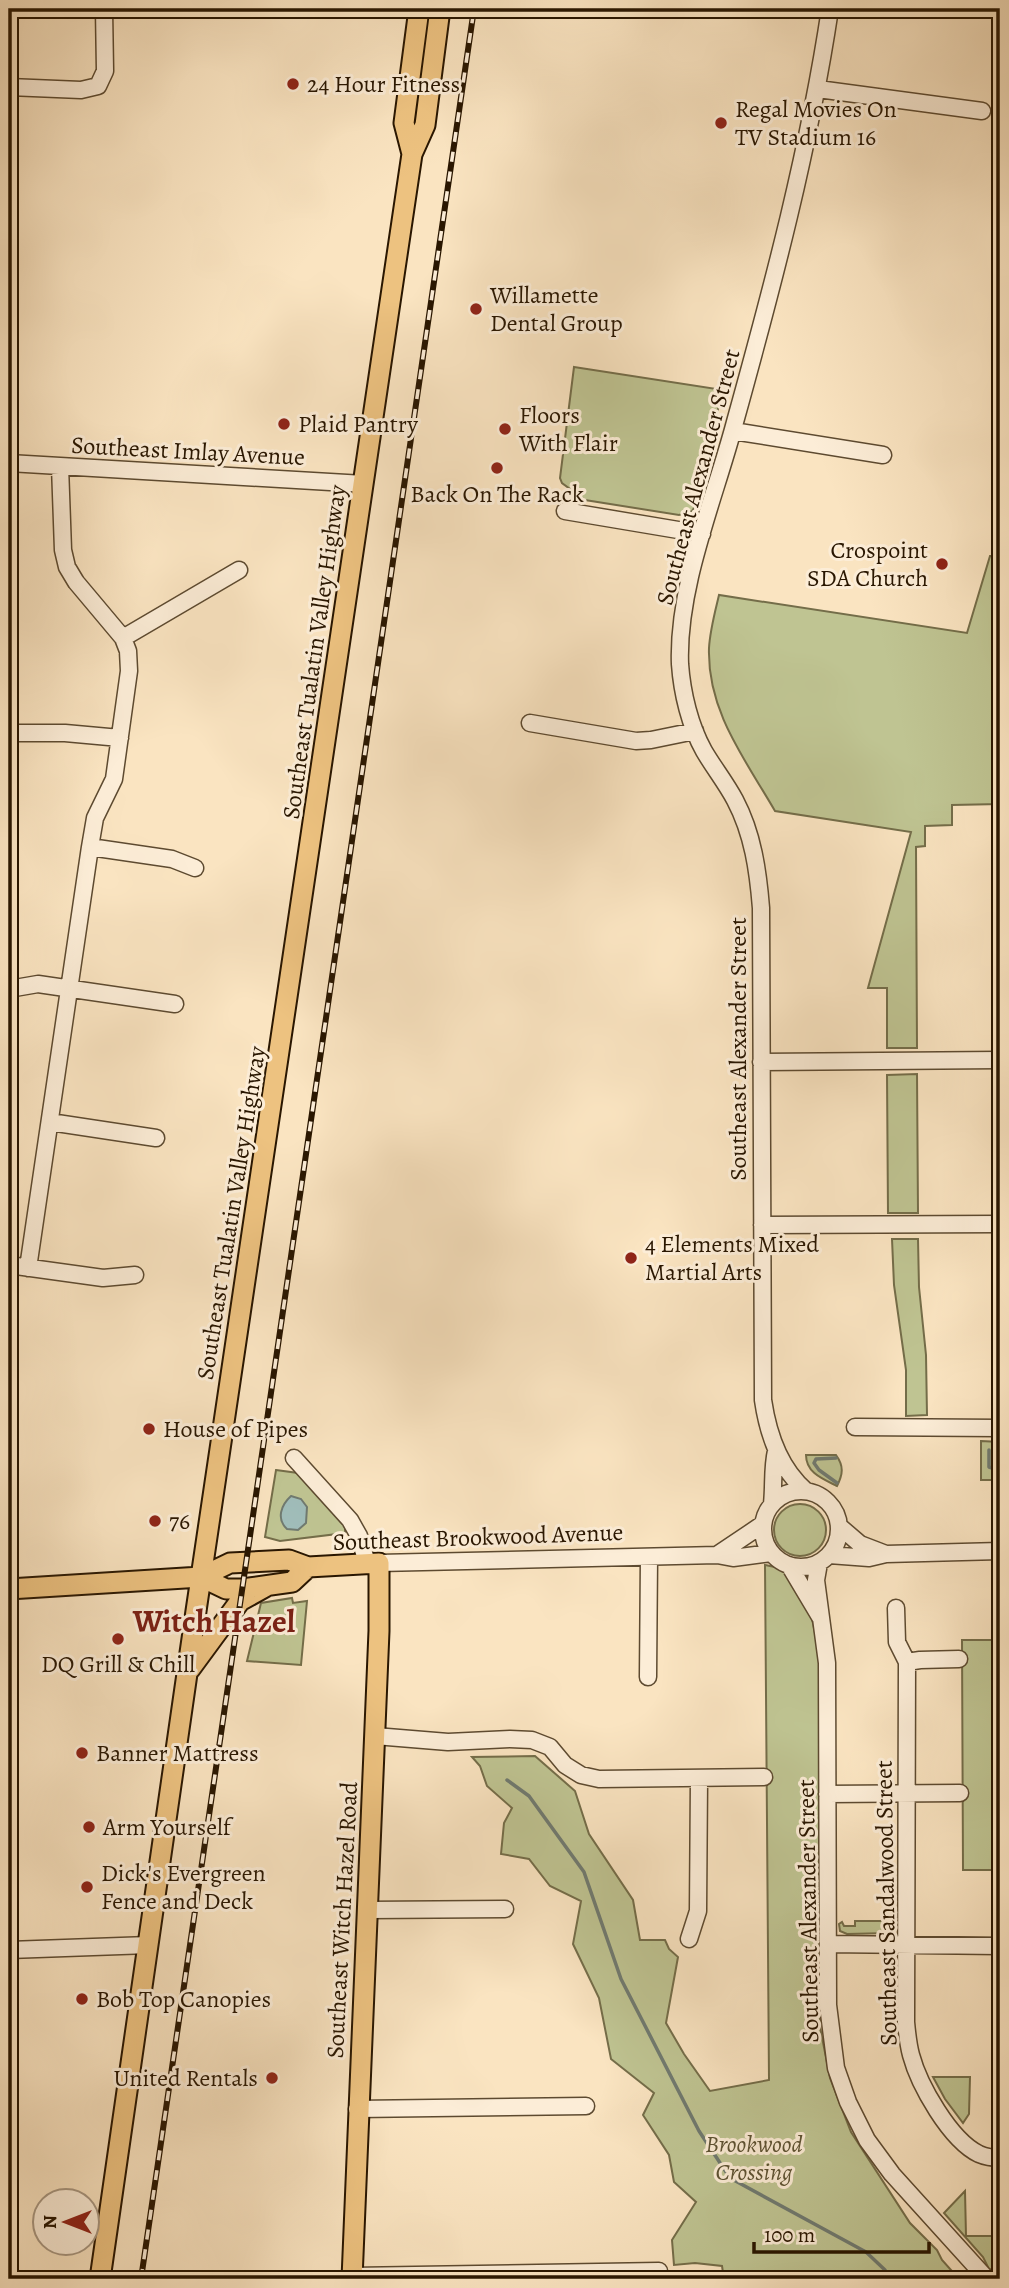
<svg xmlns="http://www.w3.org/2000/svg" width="1009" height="2288" font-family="Alegreya,serif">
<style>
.green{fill:#bfc492;stroke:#746d49;stroke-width:2}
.water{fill:#a0bdba;stroke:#707a70;stroke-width:2}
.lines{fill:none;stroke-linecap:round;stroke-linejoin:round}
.stream{stroke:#707a70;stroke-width:3.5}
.minor-casing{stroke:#5d4a30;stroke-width:19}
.major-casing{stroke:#291600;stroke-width:23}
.minor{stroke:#fcedd7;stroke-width:16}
.major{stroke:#edc280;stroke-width:19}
.rail-casing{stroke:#291600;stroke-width:6}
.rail{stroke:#fcedd7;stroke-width:3.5;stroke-dasharray:10;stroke-linecap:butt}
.poi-dot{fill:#8f2418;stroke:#fcedd7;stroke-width:2.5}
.labels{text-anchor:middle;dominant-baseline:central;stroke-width:6;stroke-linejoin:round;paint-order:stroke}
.poi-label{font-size:24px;fill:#291600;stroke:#fcedd7;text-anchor:start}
.street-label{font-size:24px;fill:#291600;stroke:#fcedd7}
.park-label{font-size:24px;font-style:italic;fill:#5e5333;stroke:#fcedd7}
.district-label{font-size:32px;font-weight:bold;fill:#7a1f14;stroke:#fcedd7}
</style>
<rect width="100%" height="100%" fill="#fae4c1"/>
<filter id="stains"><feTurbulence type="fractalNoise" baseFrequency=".00286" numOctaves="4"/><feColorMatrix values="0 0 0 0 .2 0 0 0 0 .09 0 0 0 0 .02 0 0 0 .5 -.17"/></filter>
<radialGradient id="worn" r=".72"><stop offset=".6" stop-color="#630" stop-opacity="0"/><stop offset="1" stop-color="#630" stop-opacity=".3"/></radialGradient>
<path class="green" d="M574,367L723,390L696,493L698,502L692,511L679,515L585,500L562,483L560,478Z
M990,556H1000V804L952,805V825L925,826V846L916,847L917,1048H887V988H868L911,832L775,811C745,759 707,711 709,648C710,630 715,612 719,595L967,633Z
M917,1074L918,1213H888L887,1075Z
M892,1239H918L919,1287L926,1355L927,1415L906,1416V1370L894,1285Z
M981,1441L1000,1442V1480H981Z
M806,1455H836C844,1466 843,1474 837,1486C823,1479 806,1473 806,1455Z
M276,1470L298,1473L345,1525V1533L280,1541L265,1537Z
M774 1530a26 26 0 1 1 52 0a26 26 0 1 1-52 0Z
M765,1565C774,1567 784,1568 791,1576C812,1600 816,1636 820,1666V2027L830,2078L851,2132L910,2223L937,2250L942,2260L959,2279H815L807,2278L724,2279L722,2266L695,2263L674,2265L672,2240L696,2202L674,2182L669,2155L643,2115L654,2093L611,2059L599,1998L573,1944L581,1901L550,1886L529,1859L501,1854L504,1823L512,1808L487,1786L480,1766L472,1757L535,1756L575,1791L589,1834L633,1900L640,1940H665L669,1949L678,1957L666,2023L684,2054L710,2091L769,2080Z
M292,1598L293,1603L307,1601L301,1665L247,1661L261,1603Z
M962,1640H1000V1870H963Z
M855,1921H893L896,1927L890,1933L847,1934L840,1931L839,1924L842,1922L844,1926H855Z
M933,2077H970L969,2114L963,2123L945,2099Z
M965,2191L966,2236H1000V2267L997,2270L989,2269L983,2257L944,2213Z"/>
<path class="water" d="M291,1496L301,1499L307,1507L306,1523L298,1530L287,1529C276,1519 281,1505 291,1496Z"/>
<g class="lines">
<path class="stream" d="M989,1450V1467L995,1469L1000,1461
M836,1458L816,1459L814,1463L819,1470L837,1483
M507,1780L529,1796L584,1872L621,1979L699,2131L730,2178L866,2252L885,2270L890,2279"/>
<g class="minor-casing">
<path id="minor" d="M9,87L81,90L98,86L105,71L104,9
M818,89L982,111
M733,431L883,455
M9,463L364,484
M565,511L702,534
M123,638L239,570
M530,723L636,741L651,740L695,731
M9,733H65L120,738
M90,847L172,859L195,868
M9,989L38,984L175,1004
M761,1062L1000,1060
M50,1122L156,1138
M762,1225L1000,1224
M9,1265L103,1278L135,1275
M28,1268L90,847L95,818L114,779L129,671L128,651L123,638L76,582L67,567L63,550L60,466
M855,1427L1000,1428
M294,1458L350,1520L359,1536L367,1563
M806,1491C779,1468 768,1434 763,1400L761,908C758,871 753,834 735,800C726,783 714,768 704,751C690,726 682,693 680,664C677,586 715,498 735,422C773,285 809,149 830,9
M763 1529a38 38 0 1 1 76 0a38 38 0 1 1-76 0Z
M772,1504C774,1486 772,1468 776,1451
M839,1526L860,1544L886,1554
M717,1555L763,1524
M829,1555L869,1558L886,1554L1000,1551
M379,1563L717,1555L733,1558L771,1553
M819,1563L816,1580L827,1663L828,2005L836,2068L848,2102L867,2140L892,2174L987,2279
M789,1565L820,1617
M896,1608L897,1642L907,1662L906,2022C907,2033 908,2044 911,2055C919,2085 950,2140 979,2154C986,2157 993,2158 1000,2158
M907,1662L920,1660L959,1659
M648,1677L649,1557
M375,1736L448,1742L510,1739L532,1740L550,1747L565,1765L581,1775L599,1779L764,1777
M827,1794L960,1793
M368,1910L505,1909
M689,1939L698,1911L699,1779
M828,1944L1000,1946
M9,1950L149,1945
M357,2109L586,2106
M352,2276L659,2271"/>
</g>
<g class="major-casing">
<path id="major" d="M412,154L404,123L419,9
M201,1577L226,1589H242L292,1582L308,1567
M9,1589L201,1577L230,1563L289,1560L308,1567L379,1563V1631L352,2279
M190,1669L240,1601L267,1586
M100,2279L196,1611L412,154L425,125L440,9"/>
</g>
<use href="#minor" class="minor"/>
<use href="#major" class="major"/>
<g class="rail-casing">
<path id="rail" d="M141,2279L474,9"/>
</g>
<use href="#rail" class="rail"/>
</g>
<g class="poi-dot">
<circle cx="293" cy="84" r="7"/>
<circle cx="721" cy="123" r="7"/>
<circle cx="476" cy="309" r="7"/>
<circle cx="284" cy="424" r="7"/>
<circle cx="505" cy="429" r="7"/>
<circle cx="497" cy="468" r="7"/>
<circle cx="942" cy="564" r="7"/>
<circle cx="631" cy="1258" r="7"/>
<circle cx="149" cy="1429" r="7"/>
<circle cx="155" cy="1521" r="7"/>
<circle cx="118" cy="1639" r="7"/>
<circle cx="82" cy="1753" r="7"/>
<circle cx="89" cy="1827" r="7"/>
<circle cx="87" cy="1887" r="7"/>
<circle cx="82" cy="1999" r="7"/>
<circle cx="272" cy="2078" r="7"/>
</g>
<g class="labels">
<g class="poi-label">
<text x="307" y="84">24 Hour Fitness</text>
<text x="735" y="109">Regal Movies On<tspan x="735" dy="28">TV Stadium 16</tspan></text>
<text x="490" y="295">Willamette<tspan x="490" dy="28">Dental Group</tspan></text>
<text x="519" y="415">Floors<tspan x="519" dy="28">With Flair</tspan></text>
<text x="298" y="424">Plaid Pantry</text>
<text x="497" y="494" text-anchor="middle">Back On The Rack</text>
<text x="928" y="550" text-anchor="end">Crospoint<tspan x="928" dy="28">SDA Church</tspan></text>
<text x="645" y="1244">4 Elements Mixed<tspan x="645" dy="28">Martial Arts</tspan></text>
<text x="163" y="1429">House of Pipes</text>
<text x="169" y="1521">76</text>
<text x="118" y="1664" text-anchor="middle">DQ Grill &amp; Chill</text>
<text x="96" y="1753">Banner Mattress</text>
<text x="103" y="1827">Arm Yourself</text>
<text x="101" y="1873">Dick's Evergreen<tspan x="101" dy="28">Fence and Deck</tspan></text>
<text x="96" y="1999">Bob Top Canopies</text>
<text x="258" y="2078" text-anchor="end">United Rentals</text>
</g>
<g class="street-label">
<text transform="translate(188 451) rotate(3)">Southeast Imlay Avenue</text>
<text transform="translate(698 477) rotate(-75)">Southeast Alexander Street</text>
<text transform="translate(314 652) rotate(-82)">Southeast Tualatin Valley Highway</text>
<text transform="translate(738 1049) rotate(-90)">Southeast Alexander Street</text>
<text transform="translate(231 1213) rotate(-81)">Southeast Tualatin Valley Highway</text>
<text transform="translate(478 1537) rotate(-2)">Southeast Brookwood Avenue</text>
<text transform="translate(886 1903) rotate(-91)">Southeast Sandalwood Street</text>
<text transform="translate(808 1911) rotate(-91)">Southeast Alexander Street</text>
<text transform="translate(342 1920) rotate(-87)">Southeast Witch Hazel Road</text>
</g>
<g class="park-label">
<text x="754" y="2144">Brookwood<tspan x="754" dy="28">Crossing</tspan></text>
</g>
<g class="district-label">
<text x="214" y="1621">Witch Hazel</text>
</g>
</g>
<rect width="1009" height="2288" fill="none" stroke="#fae4c1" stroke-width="35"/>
<rect x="10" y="10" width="988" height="2267" fill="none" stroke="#291600" stroke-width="3.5"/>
<rect x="18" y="18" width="974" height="2253" fill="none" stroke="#291600" stroke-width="2"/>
<g transform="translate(66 2222) rotate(270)"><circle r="33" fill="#fcedd7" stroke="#a89781" stroke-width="2"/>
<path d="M0-5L12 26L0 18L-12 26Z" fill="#8f2418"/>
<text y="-10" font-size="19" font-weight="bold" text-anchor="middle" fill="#291600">N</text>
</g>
<path d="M754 2242v10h175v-10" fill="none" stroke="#291600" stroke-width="3.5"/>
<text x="764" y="2242" font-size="21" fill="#291600" stroke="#fcedd7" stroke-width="5" paint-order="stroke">100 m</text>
<rect width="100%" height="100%" filter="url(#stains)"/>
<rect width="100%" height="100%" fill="url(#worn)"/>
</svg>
